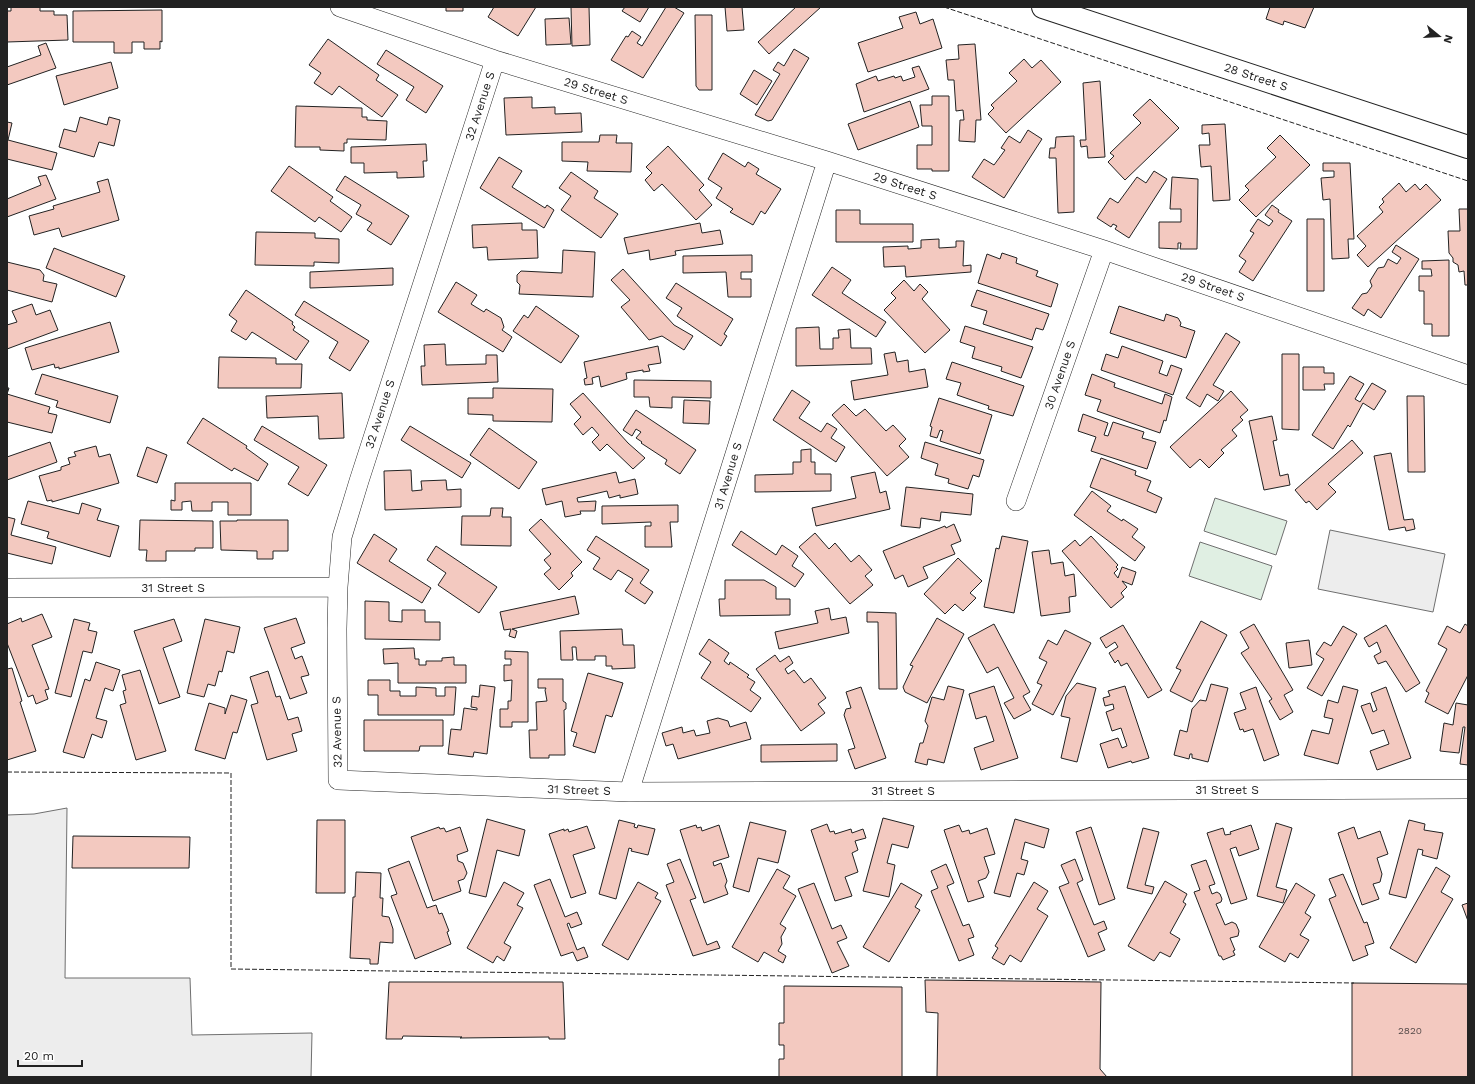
<svg xmlns="http://www.w3.org/2000/svg" width="1475" height="1084" font-family="'Work Sans',sans-serif">
<style>
.green{fill:#e0efe3;stroke:#6f6f6f}
.parking{fill:#ededed;stroke:#6f6f6f}
.building{fill:#f3c9c0;stroke:#222}
.lines{fill:none;stroke-linecap:round;stroke-linejoin:round}
.minor-casing{stroke:#222;stroke-width:20}
.tertiary-casing{stroke:#222;stroke-width:24}
.minor{stroke:#fff;stroke-width:19}
.tertiary{stroke:#fff;stroke-width:22}
.fence{stroke:#222;stroke-width:1;stroke-dasharray:5 2;stroke-linecap:butt}
.labels{text-anchor:middle;dominant-baseline:central;stroke-width:3;stroke-linejoin:round;paint-order:stroke}
.number-label{font-size:10px;fill:#564c4a}
.street-label{font-size:12px;fill:#222;stroke:#fff}
</style>
<rect width="100%" height="100%" fill="#fff"/>
<path class="green" d="M1215,498L1287,521L1276,555L1204,531Z
M1200,542L1272,566L1261,600L1189,576Z"/>
<path class="parking" d="M1330,530L1445,554L1433,612L1318,589Z
M67,808L65,978H190L192,1035L312,1033L311,1077H7V815L34,814Z"/>
<path class="building" d="M11,7H40V11H54V15H67L68,40L7,42V11H11Z
M441,7H463V11H446V7Z
M494,7H536L518,36L488,17Z
M571,7H589L590,45L572,46Z
M625,7H649L640,22L622,11Z
M666,7H674L684,13L643,78L611,60L626,36L628,37L632,31L641,37L637,43L642,46Z
M725,7H742L744,30L727,31Z
M796,7H821L769,54L758,42Z
M1270,7H1314L1305,28L1284,21L1283,25L1266,19Z
M162,10V42L160,41V49H144V42H132V53H114V42H73V11Z
M916,12L920,24L933,19L942,48L868,72L858,43L903,28L899,17Z
M695,15H712V90H699L696,86Z
M569,18L571,44L546,45L545,19Z
M328,39L379,75L376,80L398,95L382,117L339,86L332,95L314,83L321,73L309,65Z
M46,43L56,68L7,85V67L41,55L38,46Z
M975,44L981,120H976L975,142L959,141L960,120H964L963,110L956,111L954,80H948L946,60L959,59L958,45Z
M794,49L809,58L772,120L768,121L755,115L780,74L773,70L778,62L784,66Z
M386,50L443,86L426,113L406,100L414,87L377,64Z
M1024,59L1032,68L1041,60L1061,82L1006,133L988,114L994,108L991,105L1017,81L1009,73Z
M111,62L118,88L64,105L56,76Z
M919,66L929,89L864,112L856,84L876,76L878,81L894,76L895,78L901,76L903,81L915,77L912,68Z
M754,70L772,81L757,105L740,94Z
M1100,81L1105,157L1088,158L1087,146L1081,147L1080,140H1086L1083,83Z
M932,96H949V171H932V169H917V145H932V126H922L920,105H932Z
M532,97V108L555,107V114L581,113L582,132L506,135L504,98Z
M1150,99L1179,128L1125,180L1108,162L1114,156L1110,153L1141,123L1133,115Z
M910,101L919,127L858,150L848,124Z
M296,106L362,108V117H367V120L387,121L386,140L347,139V143H344V151L320,150V147H295Z
M80,117L107,125L109,117L120,120L114,146L99,142L94,157L59,147L64,129L76,132Z
M7,122L12,123L8,140L57,153L52,170L7,159Z
M1225,124L1230,200L1213,201L1211,166L1201,167L1199,145H1210L1209,133L1202,134V125Z
M1028,130L1042,139L1004,198L972,177L984,159L994,165L1005,150L1001,148L1009,136L1020,143Z
M600,135H617L616,143H632L631,172L587,171L588,162L562,161V142H599Z
M1280,135L1310,165L1256,217L1239,200L1249,190L1245,186L1276,157L1267,148Z
M1074,136V212L1058,213L1056,158H1049L1050,148H1055L1056,137Z
M426,144L427,161H423L424,177L397,178V172L364,173V163H351V147Z
M668,146L704,185L699,190L712,205L696,220L662,184L654,191L645,180L652,173L646,167Z
M723,153L745,167L748,162L759,169L756,174L781,189L765,214L761,211L753,225L730,212L733,209L716,198L722,188L708,179Z
M499,157L522,171L512,187L545,208L547,205L554,210L544,228L480,188Z
M1323,163H1350L1354,239H1348L1349,258L1332,259L1330,199L1323,200L1321,178L1334,177V171H1323Z
M289,166L333,197L330,201L352,217L341,232L319,217L315,222L271,191Z
M1154,171L1167,179L1129,238L1115,229L1117,226L1113,224L1111,227L1097,218L1110,198L1118,203L1137,177L1146,183Z
M571,172L598,191L594,198L618,214L601,238L561,210L571,196L559,188Z
M46,175L56,199L7,217V199L41,185L38,177Z
M345,176L409,216L391,245L367,230L372,223L356,214L361,205L336,190Z
M1172,177L1198,179L1197,249H1180L1181,243H1178V249L1159,248V222H1181V209H1170Z
M108,179L119,220L62,237L59,228L34,235L29,216L54,209L53,206L100,192L97,182Z
M1399,183L1406,192L1415,184L1420,190L1426,184L1441,200L1368,267L1357,255L1366,246L1357,236L1383,212L1379,207L1384,202L1382,199Z
M1272,205L1279,210L1278,212L1292,221L1253,281L1239,272L1246,261L1239,256L1254,233L1250,231L1258,219L1269,226L1273,221L1265,215Z
M1459,209H1468V285H1465L1464,271L1459,272L1458,265L1453,262V258L1449,253L1448,231H1460Z
M836,210H860V224H913V242H836Z
M1307,219H1324V291H1307Z
M522,223V230H537L538,258L488,260L487,247L473,248L472,225Z
M700,223L702,233L720,230L723,244L675,251L676,255L650,260L649,250L628,254L624,238Z
M256,232L315,233V238L339,239V263L314,262V266L255,265Z
M939,239V248L956,247V241H964L963,266L971,265V272L906,277L905,266L884,267L883,247L908,246V249L921,248V240Z
M1396,245L1419,259L1381,318L1368,309L1364,316L1352,308L1362,294L1367,293L1372,286L1370,281L1378,268L1384,267L1388,259L1397,264L1401,258L1392,252Z
M54,248L125,276L116,297L46,268Z
M563,250L595,252L593,297L519,294L520,285L517,282V275L521,271L562,273Z
M1002,253L1017,258L1016,263L1038,271L1036,276L1058,284L1051,307L978,283L987,254L1000,259Z
M752,255V272H741V279H751V297H728L726,272L683,273V256Z
M1449,260V336H1432V324H1424V291H1419V276H1432L1431,269H1422V261Z
M7,262L40,270L44,275L43,281L57,284L52,302L7,290Z
M832,267L851,280L842,293L886,322L876,337L812,295Z
M393,268V285L310,288V272Z
M623,269L674,325L693,336L684,350L662,336L649,340L621,307L630,300L611,280Z
M904,280L914,291L920,284L928,292L922,299L950,330L925,353L884,310L896,298L891,293Z
M456,282L477,295L471,304L484,312L486,309L501,318L504,327L502,330L512,337L503,352L438,312Z
M676,283L733,319L724,334L727,336L721,346L677,316L682,308L666,298Z
M246,290L293,322L292,324L295,327L293,330L309,341L296,360L252,332L246,340L231,331L237,321L229,315Z
M977,290L1049,314L1043,330L1036,328L1032,340L983,324L987,311L971,306Z
M304,301L369,341L350,371L329,358L338,342L295,315Z
M32,304L36,315L50,310L58,330L7,349V325L17,322L12,311Z
M536,306L579,336L561,363L513,331L524,315L528,318Z
M1119,306L1164,321L1166,314L1178,318L1181,323L1180,326L1195,331L1186,358L1110,333Z
M110,322L119,352L59,369V367L55,368L54,364L32,370L25,348Z
M965,326L1033,347L1021,378L1001,371L1002,367L972,358L975,347L960,342Z
M819,327L820,349H833V338H839L838,330L850,329L851,348H871L872,364L796,366V328Z
M1226,333L1240,342L1213,385L1224,391L1218,401L1207,394L1200,407L1186,398Z
M445,344L446,365L486,364V355H497L498,382L422,385L421,366H425L424,345Z
M658,346L661,363L648,365L650,371L643,372V370L626,373L627,379L601,387L599,376L592,378L593,384L585,385L584,379L587,378L584,362Z
M1122,346L1163,361L1159,373L1167,376L1171,365L1182,369L1173,395L1101,370L1106,354L1118,358Z
M895,352L897,362L908,360L909,372L925,369L928,387L854,400L851,381L888,375L884,354Z
M1282,354H1299V430L1282,429Z
M219,357L276,358V364H302L301,388H218Z
M952,362L1024,386L1013,416L988,409L989,406L957,395L961,383L946,379Z
M1303,367H1324V373H1334V384H1324L1325,390H1303Z
M42,374L118,396L110,423L56,407L58,401L35,394Z
M1092,374L1115,383L1114,387L1162,404L1165,394L1172,397L1166,421L1164,420L1160,433L1097,411L1101,400L1085,395Z
M1350,376L1364,384L1355,399L1360,402L1372,383L1386,391L1374,410L1363,403L1350,427L1348,425L1333,449L1312,435Z
M634,380L711,381V398L672,397V408L650,407L649,397H634Z
M7,388H9L7,394L50,407L48,413L57,415L52,433L7,422Z
M493,388L553,389L552,422L493,421V415L468,414V398H493Z
M792,390L810,402L799,418L821,432L827,423L837,429L831,438L845,447L836,462L773,420Z
M1231,391L1248,410L1240,417L1243,420L1232,430L1237,436L1221,450L1224,453L1209,468L1200,459L1190,468L1170,447Z
M342,393L344,438L319,439L318,416L267,418L266,396Z
M583,393L628,443L645,458L633,469L607,444L600,451L592,442L599,435L592,427L583,435L574,424L581,417L570,404Z
M1407,396H1424L1425,472H1408Z
M939,398L992,415L980,454L940,441L943,431L940,430L937,438L930,436L932,427L930,426Z
M684,400L710,401L709,424L683,423Z
M844,404L856,416L865,409L886,431L893,425L906,439L899,446L909,457L887,476L832,415Z
M636,410L696,450L680,474L665,464L667,460L641,443L642,442L636,438L641,432L636,429L632,436L623,430Z
M1083,414L1108,423L1104,435L1108,436L1113,422L1144,432L1142,438L1156,442L1147,469L1091,451L1096,437L1078,431Z
M1272,416L1277,440L1273,441L1280,476L1288,474L1290,485L1264,490L1249,421Z
M203,418L247,446L246,448L268,464L258,481L234,468L232,471L187,443Z
M262,426L327,465L308,496L288,484L299,467L254,440Z
M410,426L471,463L462,478L401,440Z
M489,428L537,462L519,489L470,455Z
M1352,440L1363,453L1328,484L1336,492L1317,510L1309,501L1306,503L1295,490Z
M50,442L57,462L7,480V457Z
M925,442L984,460L979,477L973,475L968,489L948,483L949,479L935,475L938,464L921,458Z
M96,446L99,457L110,454L119,483L52,502V500L47,501L39,476L61,470V467L70,464L68,458L76,456L74,452Z
M147,447L167,455L157,483L137,476Z
M811,449V462H815V474H831V491L755,492V475L793,474V462H801V450Z
M1391,453L1404,520L1413,519L1415,529L1406,531L1405,527L1389,530L1374,456Z
M1101,458L1136,471L1135,475L1151,481L1147,491L1162,498L1156,513L1090,487Z
M411,470L412,491L422,490L421,481L446,480L447,490L461,489V507L385,510L384,471Z
M616,472L619,483L635,479L638,494L620,498V495L609,498L607,491L577,498L578,502L596,501L595,511H580L581,514L565,517L562,501L546,505L542,489Z
M875,472L880,493L886,491L890,509L816,526L812,508L856,498L851,477Z
M175,483H251V515H228V502H212V511H192L191,501L182,502V510H171V500L175,501Z
M906,487L973,494L971,515L941,512L940,521L921,518L920,528L901,526Z
M1092,491L1111,506L1107,511L1122,521L1123,519L1138,529L1132,537L1145,547L1135,561L1074,515Z
M28,501L79,514L82,503L101,509L97,520L119,526L110,557L47,538L49,532L21,524Z
M678,505V522H670L672,547H645V526H651V522L602,524V506Z
M491,508H503L502,517H511V546L461,545L462,516H490Z
M7,517L15,519L11,535L56,547L52,564L7,553Z
M541,519L582,562L571,573L573,576L559,590L544,574L551,568L544,560L551,554L529,530Z
M140,520L213,521V548H195V551H166V561H146L147,550H139Z
M237,520H288V551H273V559H257V551L221,550L220,521H237Z
M954,524L961,541L951,545L955,554L923,567L928,578L908,587L903,575L895,579L883,551L945,526L946,528Z
M741,531L776,555L782,545L798,556L792,566L804,574L795,587L732,545Z
M815,533L829,549L835,543L851,562L859,555L872,570L865,576L873,585L850,604L799,547Z
M374,534L397,549L389,561L431,588L422,603L357,563Z
M596,536L649,570L640,583L653,592L645,604L625,591L633,579L618,570L611,580L593,569L600,558L587,550Z
M1002,536L1028,541L1014,613L984,607L996,548L999,549Z
M1091,536L1118,565L1116,567L1118,569L1114,573L1118,578L1122,567L1136,572L1132,585L1122,581L1127,587L1121,593L1124,597L1111,608L1062,551L1075,540L1080,546Z
M436,546L497,587L479,613L438,585L446,573L427,560Z
M1049,550L1051,564L1063,562L1065,576L1074,574L1076,596L1069,597L1070,612L1041,616L1032,552Z
M958,558L982,581L970,593L976,598L963,611L955,604L945,614L924,594Z
M725,580H764L776,587V599H790V615L720,616L719,599H725Z
M575,596L579,614L512,629L517,631L515,638L509,636L511,629L504,630L500,612Z
M365,601L389,602V621L402,622V610H425V622H440V640L365,639Z
M829,608L831,620L846,617L849,633L779,649L775,632L818,623L815,611Z
M867,612L896,613L897,689H879L878,622H867Z
M42,614L52,637L32,645L49,689L45,690L48,699L36,704L33,695L28,697L7,643V624L21,618L22,622Z
M296,618L305,643L291,648L295,659L302,656L309,675L301,677L307,693L290,699L264,628Z
M937,618L964,634L927,703L905,692L903,687L913,666L910,665Z
M74,619L90,623L88,630L97,632L92,653L83,651L71,697L55,693Z
M174,619L182,641L163,648L180,697L159,704L134,631Z
M205,619L240,627L234,653L227,651L222,672L219,671L215,686L208,684L204,697L187,693Z
M1201,621L1227,635L1192,702L1170,691L1181,670L1176,668Z
M994,624L1030,692L1023,696L1031,710L1014,719L1004,703L1014,698L998,667L987,673L968,638Z
M1254,624L1293,690L1284,695L1293,712L1280,720L1269,701L1272,699L1241,653L1249,648L1240,632Z
M1465,624L1468,626V675L1448,714L1425,702L1429,693L1426,691L1447,649L1438,644L1447,626L1460,633Z
M1123,625L1162,690L1148,698L1127,663L1121,666L1118,660L1115,663L1109,653L1118,647L1115,642L1106,648L1100,638Z
M1386,625L1420,683L1406,692L1386,661L1378,664L1374,656L1381,652L1377,642L1369,647L1364,638Z
M1343,626L1357,634L1322,696L1307,688L1324,659L1316,654L1324,642L1331,646Z
M622,629L623,645H634L635,668L612,669V666H606V656H595V660H577L576,647H572L573,660H561L560,631Z
M1065,630L1091,643L1053,715L1032,704L1042,685L1037,683L1047,662L1039,658L1048,640L1057,645Z
M709,639L729,653L724,661L729,665L730,662L749,675L747,677L755,682L750,690L761,698L751,712L701,678L711,662L699,654Z
M1309,640L1312,665L1289,668L1286,643Z
M414,648L415,659H419V665H426V661H442V658L454,657V665H466V683H398V663L384,664L383,649Z
M505,651L528,652V722H512V727H500V709H508V701H511L512,680L504,681V665H511V659H505Z
M775,655L780,662L789,656L793,663L785,669L788,674L794,670L804,683L811,678L826,698L818,704L825,713L801,731L756,669Z
M96,662L120,670L113,691L105,688L96,718L107,721L102,738L92,734L84,758L63,752L85,679L90,681Z
M12,668L22,701L20,702L36,751L7,760V669Z
M140,670L166,751L136,760L120,705L126,703L123,691L126,690L122,675Z
M268,671L276,697L280,696L288,720L298,717L302,731L292,734L297,751L267,760L251,705L258,703L250,677Z
M588,673L623,683L612,717L606,715L595,753L573,746L577,733L571,731Z
M538,679H563V701L566,703V709L564,710L565,755H549V758H530L529,730H537L536,702L547,701L545,690L546,688H538Z
M368,680H390V691H400V696H416V687L436,688V696H445V687H456L454,715H378V695H368Z
M1077,683L1096,688L1077,762L1061,758L1070,718L1061,716L1066,696Z
M1211,684L1228,688L1208,762L1192,758V754H1190L1189,759L1174,755L1180,730L1187,732L1192,709L1200,700L1206,701Z
M480,685L495,687L487,754L474,752L473,757L448,754L451,729L461,730L464,708L477,710V708L471,707L472,696L479,697Z
M948,686L964,690L944,763L928,759L927,765L915,762L920,743H923L928,726L925,721L932,697L944,700Z
M994,686L1018,758L981,770L974,748L994,741L986,716L976,719L969,694Z
M1125,686L1149,758L1132,763L1131,761L1108,768L1100,744L1118,738L1122,748L1127,746L1121,728L1112,731L1106,712L1114,709L1113,704L1105,706L1103,698L1110,696L1108,691Z
M1343,686L1358,690L1338,764L1304,755L1312,730L1329,734L1333,719L1324,717L1328,700L1338,703Z
M861,687L886,758L855,769L848,750L855,748L844,715L846,709L851,708L846,692Z
M1256,687L1279,755L1264,761L1253,729L1244,732L1243,729L1240,730L1234,713L1246,709L1240,693Z
M1386,687L1411,758L1377,770L1370,751L1389,744L1384,730L1372,734L1361,706L1370,703L1373,712L1377,710L1371,693Z
M231,695L247,700L237,733L233,732L225,759L195,750L209,703L225,708V714Z
M1456,703L1468,705V765L1460,764L1465,727H1463L1459,753L1440,751L1444,723L1453,725Z
M718,718L728,721L730,727L746,722L751,739L678,759L673,744L666,746L662,733L682,727L683,733L694,730L696,736L710,733L707,721Z
M364,720H443V746H420L419,751H364Z
M837,744V761L761,762V745Z
M883,818L914,826L908,848L892,844L887,863L895,865L889,897L863,891Z
M487,819L525,830L519,856L497,850L486,897L469,893Z
M1015,819L1049,829L1044,848L1025,842L1021,859L1028,861L1024,875L1017,873L1010,897L994,893Z
M317,820H345V893H316Z
M619,820L635,824L634,827L637,828L638,825L655,829L648,855L631,851L632,849L629,848L616,899L599,894Z
M1409,820L1425,824L1424,830L1443,833L1437,859L1422,855L1423,850L1418,849L1406,898L1389,894Z
M750,822L786,831L778,863L758,858L749,892L733,887Z
M1276,823L1292,828L1276,887L1287,890L1283,903L1257,896Z
M827,824L830,832L834,831L835,834L851,829L852,833L863,829L866,838L855,841L858,850L852,853L858,872L845,877L852,896L835,901L811,830Z
M696,825L697,828L701,827L702,831L719,825L729,857L713,862L714,866L721,863L727,881L725,886L728,894L704,903L680,830Z
M959,825L962,832L969,830L970,834L987,828L995,854L984,857L989,872L986,878L978,881L984,897L968,902L944,830Z
M1251,825L1259,849L1239,856L1236,847L1230,849L1247,899L1231,904L1207,833L1223,828L1225,835L1231,834L1230,832Z
M587,826L595,848L573,855L586,893L571,898L549,834L564,829V831L568,829L569,832Z
M439,827L440,829L444,828L446,832L460,827L468,851L457,855L458,861L463,863L467,873L464,879L458,881L461,891L433,901L411,837Z
M1091,827L1115,899L1099,905L1076,832Z
M1354,827L1358,839L1380,831L1388,854L1377,858L1382,874L1380,882L1373,884L1379,899L1362,905L1338,833Z
M1143,828L1159,832L1145,885L1154,887L1152,894L1127,888Z
M73,836L190,837L189,868H72Z
M680,859L696,898L690,900L707,945L717,941L720,948L693,956L666,885L674,882L667,864Z
M1075,859L1083,880L1077,883L1094,925L1104,921L1107,929L1098,933L1105,950L1088,957L1059,887L1069,883L1061,865Z
M1206,860L1215,884L1209,886L1212,894L1217,892L1220,894L1222,899L1221,902L1216,904L1225,925L1232,922L1236,924L1239,931L1238,936L1230,938L1235,950L1233,951L1235,955L1223,960L1221,956H1219L1194,892L1200,890L1191,865Z
M409,861L427,908L436,905L439,914L442,913L449,931L447,932L451,944L415,959L391,896L397,894L388,869Z
M946,864L954,883L947,886L963,926L969,924L974,937L968,939L974,955L959,961L931,891L938,888L931,871Z
M1436,867L1450,876L1441,892L1453,899L1416,963L1390,948Z
M777,869L790,876L783,888L796,896L780,924L786,928L781,937L782,944L778,951L786,956L783,963L764,952L758,962L732,947Z
M356,872L381,873L380,898H383L382,916L389,917L393,929V943L380,942L378,964H370V959L350,958L353,897H355Z
M1343,874L1364,923L1367,922L1374,943L1365,946L1368,955L1353,961L1329,899L1336,896L1329,879Z
M550,879L565,917L577,912L582,924L571,928L569,923L567,924L577,950L584,947L588,957L577,961L573,952L561,956L534,885Z
M1165,881L1187,894L1183,902L1186,904L1170,933L1180,939L1170,957L1160,952L1154,961L1128,946Z
M504,882L524,893L517,905L523,908L504,943L511,947L504,961L497,956L493,963L467,948Z
M638,882L658,893L655,898L661,901L628,960L602,945Z
M1034,882L1048,891L1037,909L1048,916L1021,962L1010,955L1004,965L992,958L998,948L995,946Z
M814,883L832,929L841,925L847,938L837,942L849,966L832,973L798,889Z
M901,883L922,895L915,907L920,910L889,962L863,947Z
M1296,883L1315,895L1305,913L1311,917L1300,935L1309,940L1298,958L1290,953L1285,962L1259,947Z
M1468,903V921L1462,905Z
M925,980L1101,982L1100,1069L1107,1077H937L938,1013L926,1012Z
M389,982H563L565,1039H549V1037L460,1038L462,1037L403,1036L402,1039H386Z
M1352,983L1468,984V1077H1352Z
M784,986L902,987V1077H779V1059H784V1045H779V1023H784Z"/>
<g class="lines">
<g class="minor-casing">
<path id="minor" d="M340,7L495,60L827,161L1104,250L1468,375
M495,60L359,481L342,537L338,587L337,629L338,780L629,792L1468,789
M1016,501L1104,250
M7,588L338,587
M629,792L827,161"/>
</g>
<g class="tertiary-casing">
<path id="tertiary" d="M1043,7L1468,147"/>
</g>
<use href="#minor" class="minor"/>
<use href="#tertiary" class="tertiary"/>
<path class="fence" d="M944,7L1468,181
M7,772L231,773V969L1354,983"/>
</g>
<g class="labels">
<g class="number-label">
<text x="1410" y="1030">2820</text>
</g>
<g class="street-label">
<text transform="translate(1256 77) rotate(18)">28 Street S</text>
<text transform="translate(596 91) rotate(17)">29 Street S</text>
<text transform="translate(480 106) rotate(-72)">32 Avenue S</text>
<text transform="translate(905 186) rotate(18)">29 Street S</text>
<text transform="translate(1213 287) rotate(19)">29 Street S</text>
<text transform="translate(1060 375) rotate(-71)">30 Avenue S</text>
<text transform="translate(380 414) rotate(-72)">32 Avenue S</text>
<text transform="translate(728 476) rotate(-73)">31 Avenue S</text>
<text x="173" y="588">31 Street S</text>
<text transform="translate(337 732) rotate(-91)">32 Avenue S</text>
<text transform="translate(579 790) rotate(2)">31 Street S</text>
<text x="1227" y="790">31 Street S</text>
<text x="903" y="791">31 Street S</text>
</g>
</g>
<rect width="1475" height="1084" fill="none" stroke="#222222" stroke-width="16"/>
<g transform="translate(1439 36) rotate(108)" stroke="#ffffff" stroke-width="3" paint-order="stroke">
<path d="M0-3L7 15L0 10L-7 15Z" fill="#222222"/>
<text y="-6" font-size="11" font-weight="bold" text-anchor="middle" fill="#222222">N</text>
</g>
<path d="M18 1060v6h64v-6" fill="none" stroke="#222222" stroke-width="2"/>
<text x="24" y="1060" font-size="12" fill="#222222" stroke="#ffffff" stroke-width="3" paint-order="stroke">20 m</text>
</svg>
